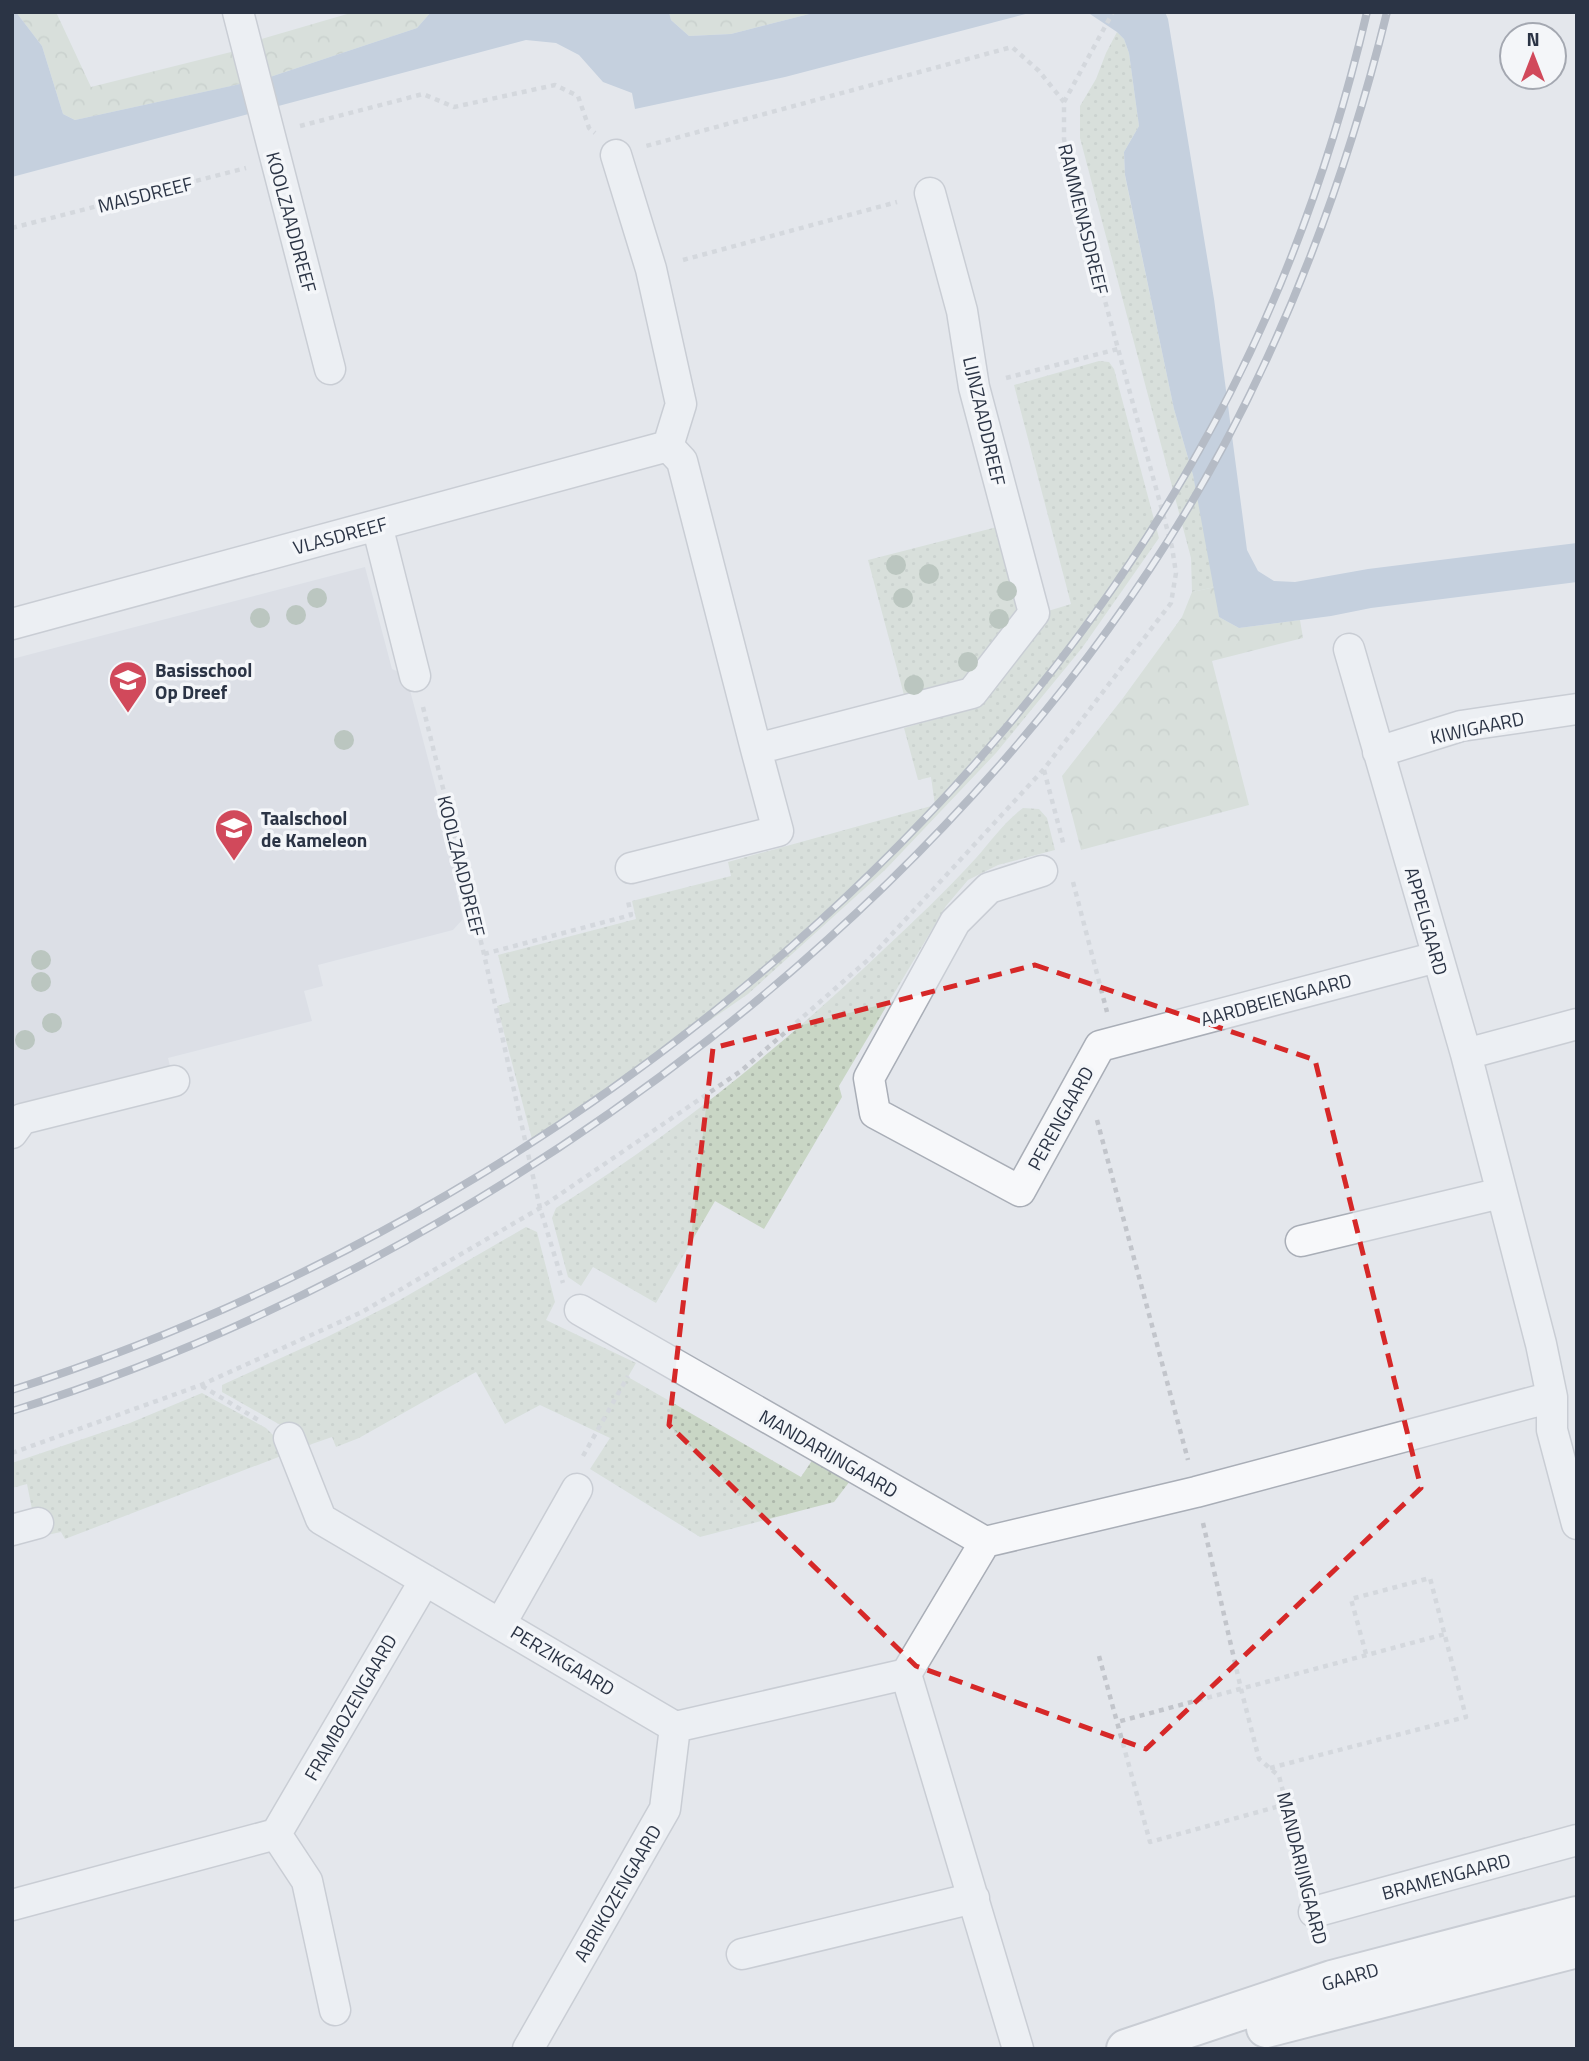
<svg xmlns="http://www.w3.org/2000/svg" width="1589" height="2061" font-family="'Titillium Web',sans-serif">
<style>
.built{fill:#d2d6de}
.grass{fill:url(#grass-dots)}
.forest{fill:url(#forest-crowns)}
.water{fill:#9fb4cc}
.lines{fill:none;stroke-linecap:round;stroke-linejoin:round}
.street-casing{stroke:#a9aeb7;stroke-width:33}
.secondary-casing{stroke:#a9aeb7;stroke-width:42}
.path{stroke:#c2c5cb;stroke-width:4.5;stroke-dasharray:5 5;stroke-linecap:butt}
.street{stroke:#f7f8fa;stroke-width:30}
.secondary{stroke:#fff;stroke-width:38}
.rail-casing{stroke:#7d8696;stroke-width:8}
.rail{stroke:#f4f6f9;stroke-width:5;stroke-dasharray:16;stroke-linecap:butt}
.tree{fill:#899d89}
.marked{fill:none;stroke:#d62828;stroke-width:5;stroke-dasharray:14 9;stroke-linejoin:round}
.labels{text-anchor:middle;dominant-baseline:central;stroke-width:7;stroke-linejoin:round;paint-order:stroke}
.street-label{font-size:19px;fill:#2b3445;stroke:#f4f6f9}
.poi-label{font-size:19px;font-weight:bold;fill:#2b3445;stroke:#f4f6f9;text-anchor:start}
</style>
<defs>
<pattern id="grass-dots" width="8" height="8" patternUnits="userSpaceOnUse" patternTransform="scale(1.75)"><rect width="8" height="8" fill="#c9d6c5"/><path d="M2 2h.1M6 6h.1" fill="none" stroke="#adb8ab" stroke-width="1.8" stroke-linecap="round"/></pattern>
<pattern id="forest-crowns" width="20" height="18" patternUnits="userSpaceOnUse" patternTransform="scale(1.75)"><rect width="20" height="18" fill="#c9d6c5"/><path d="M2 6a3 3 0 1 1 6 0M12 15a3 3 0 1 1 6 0" fill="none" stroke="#adb8ab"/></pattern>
</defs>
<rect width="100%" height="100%" fill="#e4e7ec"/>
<path class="built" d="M365,567L392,669L406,675L463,892L457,894L463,919L453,930L318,965L323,986L304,991L312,1021L168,1058L171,1070L12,1111V659Z"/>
<path class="grass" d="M1117,32L1124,39L1129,53L1139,126L1124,152L1125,176L1174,409L1193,475L1215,587L1192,592L1191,558L1080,138V106L1096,79L1106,53Z
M1099,361L1109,362L1114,369L1159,538L1082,648L996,753L885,870L748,994L533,1143L497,1006L510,1002L498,955L636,919L632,901L731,876L728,862L935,805L931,777L918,780L904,728L981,706L1048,620V611L1071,604L1014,385Z
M997,527L1017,602L1016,610L963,679L904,695L868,560Z
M1023,808L1039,809L1047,818L1055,850L998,865L968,880L946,906L839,1086L842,1097L764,1229L715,1201L656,1303L593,1267L581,1286L568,1277L552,1218L556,1208C673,1134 782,1047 882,951C914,921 946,891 976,858C992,840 1004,822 1023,808Z
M526,1227L537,1232L555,1302L546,1320L636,1363L628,1377L801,1477L815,1456L853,1477L834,1502L700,1537L590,1469L610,1438L540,1405L505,1424L476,1372L359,1438L336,1447L332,1437L309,1445L298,1435L222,1392V1385L327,1337L398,1301Z
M202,1393L266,1428L273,1435L281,1456L65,1539L61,1532L47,1535L41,1514L32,1509L27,1484L12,1488V1463L130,1423Z"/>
<path class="forest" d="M16,12H56L91,87L235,51L245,83L75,120L63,114L42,46Z
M354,12H431L417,28L267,78L258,40Z
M669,12H817L731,34L689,36L671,20Z
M1215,587L1219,617L1239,628L1300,620L1303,638L1212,661L1249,805L1081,850L1062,776L1123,698L1182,617L1192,592Z"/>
<path class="water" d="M12,12H16L42,46L63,114L75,120L267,78L417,28L431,12H669L671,20L689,36L731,34L817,12H1033L785,77L635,109L632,93L603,82L579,55L556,43L526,40L12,177Z
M1087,12H1165L1168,19L1214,299L1247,550L1258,571L1274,581L1295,582L1368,569L1577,543V582L1371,608L1331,616L1239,628L1219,617L1193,475L1174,409L1125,175L1124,152L1139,126L1129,53L1124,39L1117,32Z"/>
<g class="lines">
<g class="street-casing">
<path id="street" d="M238,12L330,369
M616,155L651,269L681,404L668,446L682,461L756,749L972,693L1034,613L974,387L962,311L930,193
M377,525L415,676
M12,624L668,446
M1349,649L1466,1054L1541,1344L1552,1397V1430L1577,1524
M1378,752L1461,726L1577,709
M631,868L778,831L756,749
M1042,871L989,888L955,922L869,1078L875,1113L1020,1191L1100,1046L1437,957
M1466,1054L1577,1024
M12,1133L22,1119L174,1081
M1301,1241L1501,1193
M580,1310L985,1542L1196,1492L1552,1397
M289,1438L321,1519L675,1727L906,1674
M12,1530L38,1523
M985,1542L906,1674L1018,2049
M501,1623L577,1489
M276,1834L307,1881L335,2010
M12,1905L276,1834L425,1580
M1314,1912L1577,1840
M742,1954L974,1898
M528,2049L665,1809L675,1727"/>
</g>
<g class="secondary-casing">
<path id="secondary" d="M1266,2028L1577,1948
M1126,2049L1332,1980L1577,1916"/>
</g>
<path class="path" d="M1064,102L1113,12
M300,126L423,94L454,107L555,85L578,96L589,128L595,133
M12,228L246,168
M683,260L897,202
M1006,378L1118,349
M423,707L484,954L540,1208L563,1283
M1044,770L1064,846
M1073,882L1107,1012
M484,954L631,915L628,901
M1097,1120L1188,1460
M202,1386L260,1421
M12,1453L201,1385L362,1312L540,1208L741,1071L869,959L1044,769L1171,603L1176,573L1172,547L1074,187L1064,139V102L1039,71L1012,47L646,146
M583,1456L628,1376
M1203,1523L1241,1689L1259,1759L1279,1776L1306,1880
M1099,1656L1117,1722
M1270,1768L1466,1717L1430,1578L1351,1599L1366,1654
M1287,1804L1150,1842L1117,1722L1445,1634"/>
<use href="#street" class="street"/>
<use href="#secondary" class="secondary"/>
<g class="rail-casing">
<path id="rail" d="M12,1390C514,1228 987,866 1230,393C1292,272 1336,144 1367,12
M12,1411C493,1262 984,892 1224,445C1297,308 1350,163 1387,12"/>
</g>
<use href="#rail" class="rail"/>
</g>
<g class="tree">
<circle cx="896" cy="565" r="10"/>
<circle cx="929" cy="574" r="10"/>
<circle cx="1007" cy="591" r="10"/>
<circle cx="317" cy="598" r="10"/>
<circle cx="903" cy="598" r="10"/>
<circle cx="296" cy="615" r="10"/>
<circle cx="260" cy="618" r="10"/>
<circle cx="999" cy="619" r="10"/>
<circle cx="968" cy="662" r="10"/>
<circle cx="914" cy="685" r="10"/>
<circle cx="344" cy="740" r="10"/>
<circle cx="41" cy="960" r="10"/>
<circle cx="41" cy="982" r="10"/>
<circle cx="52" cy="1023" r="10"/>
<circle cx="25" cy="1040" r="10"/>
</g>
<path d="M0 0H1589V2061H0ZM1035,965L1315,1060L1421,1488L1146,1749L916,1666L669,1425L713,1048Z" fill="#e4e7ec" fill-opacity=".55" fill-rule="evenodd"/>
<path class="marked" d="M1035,965L1315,1060L1421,1488L1146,1749L916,1666L669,1425L713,1048Z"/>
<defs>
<g id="school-pin" transform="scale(2.0125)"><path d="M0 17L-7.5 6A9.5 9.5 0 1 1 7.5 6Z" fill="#d1495b" stroke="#f4f6f9"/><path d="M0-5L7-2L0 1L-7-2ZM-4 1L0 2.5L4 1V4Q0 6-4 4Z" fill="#fff"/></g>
</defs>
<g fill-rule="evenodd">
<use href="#school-pin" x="128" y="680"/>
<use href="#school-pin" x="234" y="828"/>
</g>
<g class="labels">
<g class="street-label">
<text transform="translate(145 194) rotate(-14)">MAISDREEF</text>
<text transform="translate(1084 219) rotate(76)">RAMMENASDREEF</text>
<text transform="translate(292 222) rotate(75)">KOOLZAADDREEF</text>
<text transform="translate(985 421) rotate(77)">LIJNZAADDREEF</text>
<text transform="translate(340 535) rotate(-15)">VLASDREEF</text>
<text transform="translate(1477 727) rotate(-12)">KIWIGAARD</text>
<text transform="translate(462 866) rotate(76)">KOOLZAADDREEF</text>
<text transform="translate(1427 921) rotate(74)">APPELGAARD</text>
<text transform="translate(1276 999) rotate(-15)">AARDBEIENGAARD</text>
<text transform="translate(1060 1118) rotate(-61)">PERENGAARD</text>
<text transform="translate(829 1453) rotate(30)">MANDARIJNGAARD</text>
<text transform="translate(563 1660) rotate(31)">PERZIKGAARD</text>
<text transform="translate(350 1707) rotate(-60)">FRAMBOZENGAARD</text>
<text transform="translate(1303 1868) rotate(76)">MANDARIJNGAARD</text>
<text transform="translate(1446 1876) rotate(-15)">BRAMENGAARD</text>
<text transform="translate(617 1893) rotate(-60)">ABRIKOZENGAARD</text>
<text transform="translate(1350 1976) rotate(-16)">GAARD</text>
</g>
<g class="poi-label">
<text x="155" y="669">Basisschool<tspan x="155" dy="22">Op Dreef</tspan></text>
<text x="261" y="817">Taalschool<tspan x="261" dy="22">de Kameleon</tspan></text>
</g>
</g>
<rect width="1589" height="2061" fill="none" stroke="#2b3445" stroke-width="28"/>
<g transform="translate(1533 56)"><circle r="33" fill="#f4f6f9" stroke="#a4a8b1" stroke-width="2"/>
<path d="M0-5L12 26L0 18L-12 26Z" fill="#d1495b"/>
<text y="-10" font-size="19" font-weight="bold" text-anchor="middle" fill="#2b3445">N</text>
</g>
</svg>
